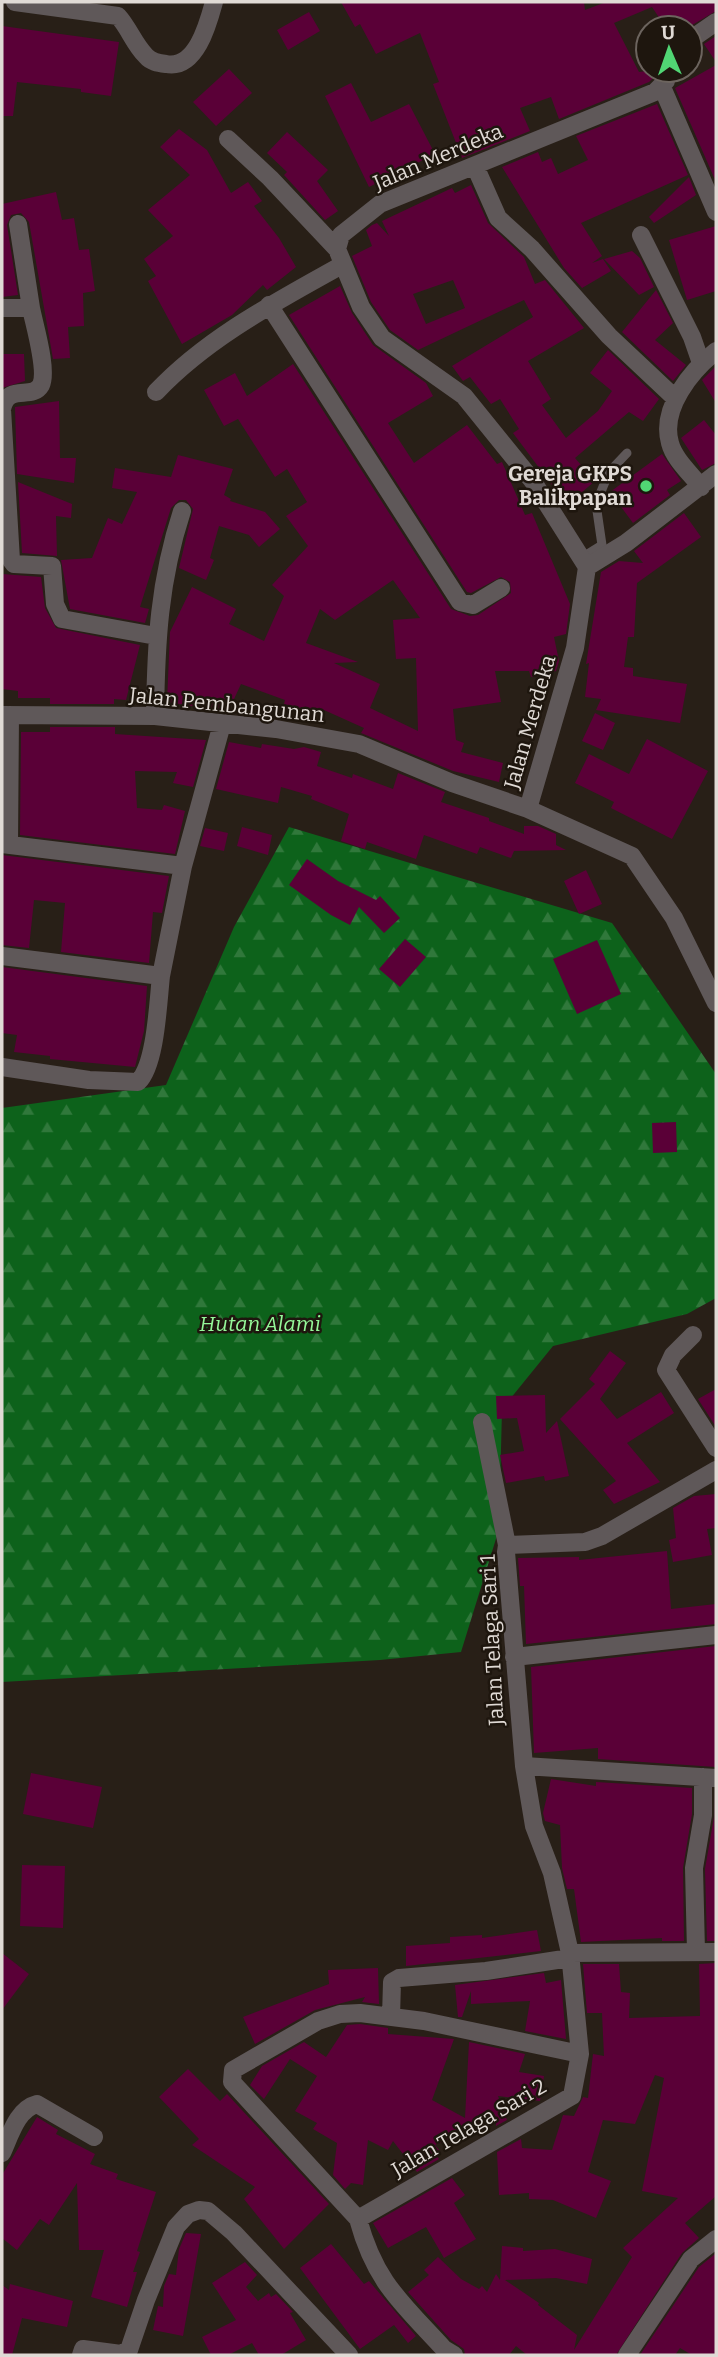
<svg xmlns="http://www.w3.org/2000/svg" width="718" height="2357" font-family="Bitter,serif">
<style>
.forest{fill:url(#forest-firs)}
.building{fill:#5a0037;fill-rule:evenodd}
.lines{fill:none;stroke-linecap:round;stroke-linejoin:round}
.lane{stroke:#5f5859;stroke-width:9}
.street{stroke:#5f5859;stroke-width:18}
.poi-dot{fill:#51d674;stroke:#1e160e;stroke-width:2.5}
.labels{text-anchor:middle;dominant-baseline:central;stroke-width:5;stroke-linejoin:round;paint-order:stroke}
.street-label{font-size:21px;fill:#e0dad5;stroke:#1e160e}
.poi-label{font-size:21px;font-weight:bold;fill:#e0dad5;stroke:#1e160e;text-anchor:end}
.park-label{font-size:21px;font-style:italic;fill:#95f899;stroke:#1e160e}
</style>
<defs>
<pattern id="forest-firs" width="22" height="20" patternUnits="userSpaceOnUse" patternTransform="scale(1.75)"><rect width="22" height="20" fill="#0d621b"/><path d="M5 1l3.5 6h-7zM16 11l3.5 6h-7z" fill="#30783b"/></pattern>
</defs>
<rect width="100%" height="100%" fill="#281f17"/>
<path class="forest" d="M289,827L612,923L716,1074V1298L687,1314L553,1346L502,1409L499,1529L461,1652L380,1660L2,1682V1108L166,1085L234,927Z"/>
<path class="building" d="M341,2H584L585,10L606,2H716V11L687,28H666L652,7L614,23L639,72L655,70V76L649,82L559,119L551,97L520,108L530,131L462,158L433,84L439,82L420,33L376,54L360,24L355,27Z
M309,12L320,31L288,50L277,30Z
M2,26L119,42L111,96L81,92V89L17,82L13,116H2Z
M716,36V62L704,44Z
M716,65V182L675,88Z
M229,69L252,93L216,126L193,102Z
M351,83L371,122L409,104L435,154L369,187L325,96Z
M657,104L688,175L581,223L602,256L592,263L603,259L611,271L582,288L564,268L502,167L538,152L542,162L551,158L558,174L588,160L576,136Z
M179,129L207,150L231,193L248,182L262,201L254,206L279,238L296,267L267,290L263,285L232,315L182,344L148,281L156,276L144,259L173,236L148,210L190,175L160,147Z
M287,132L328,170L317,181L338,211L325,220L284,175L287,172L267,153Z
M689,177L696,195L654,223L649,217Z
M471,185L488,223L524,257L535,284L545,280L584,328L528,361L551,399L542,405L566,438L598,411L612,391L590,373L608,350L659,399L643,421L629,412L575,458L595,481L567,505L513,433L519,429L500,399L491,404L470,377L463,381L452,366L533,317L524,300L418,350L390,330L371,302L352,256L372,246L366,230L372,225L377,223L389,236L382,221L452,188L455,193ZM453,280L465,308L426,324L413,294Z
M56,192L62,220L74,218L79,250L89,249L95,291L83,293L84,326L68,327L70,358L53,359L29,222L21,213L11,215L7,225L18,295L2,297V204Z
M716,226V291L687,300L669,240Z
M632,251L640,258L654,287L639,295L604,259Z
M340,286L352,313L373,345L426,383L433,396L388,423L414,463L467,425L497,464L502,462L525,515L532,513L570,604L566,634L554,637L559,661L556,671L531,677L529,671H495L501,702L453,709L456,740L464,743L461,752L503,763L499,782L453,771L361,733L364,728L324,710L322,715L284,704L285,700L241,684L228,712L167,702L170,632L192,587L236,609L229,624L264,641L284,596L272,585L308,546L286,516L307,502L287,469L275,477L238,419L224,426L204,390L235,373L247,396L293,364L451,609L470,616L478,615L511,593L510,582L501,577L471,593L467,592L289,315ZM393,580L420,618L393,620L396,659L416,658L418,731L370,708L380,684L334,663L358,662L306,643L320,609L335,620Z
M656,290L673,323L655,340L686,365L673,381L622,332Z
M2,354H24L25,381L2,388Z
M716,366V403L702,380Z
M59,401L60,458H76L74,483L17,474L15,407Z
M704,420L716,435V463L702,470L681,438Z
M662,454L681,481L667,490L670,495L633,523L610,492Z
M178,455L233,469L224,495L231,499L230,501L265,512L280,529L259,547L249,535L219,526L210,558L214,560L206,580L179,568L193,509L186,500H179L171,508L140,607L149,609L145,623L70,609L61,560L92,558L108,518L122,524L137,492L112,488L115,468L171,477Z
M18,482L72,504L71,518L56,516L57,556L22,553Z
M684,513L701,537L637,583L634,637H628L624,667L633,668V676L687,684L680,723L596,710L601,699L585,697L589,663L586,664L601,572L619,561L643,563L634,551Z
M2,574L41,577L45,608L56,628L140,645L126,700L114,699V704H50V698H18V691L2,689Z
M595,713L615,723L603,750L582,741Z
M50,727H115V734L206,740L193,787L173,783L177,772L135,771L137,808L162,810L164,805L185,811L175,854L20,835L21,732H50Z
M647,739L708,771L672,839L611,808L614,802L575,783L589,754L629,774Z
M229,742L261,748L262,744L294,749L304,747L321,752L317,766L352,778L353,774L393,789L398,773L445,792L441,802L489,818V821L524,834V826H538L556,834V845L566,850L514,851L511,858L480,847L477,854L424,835L416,859L367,842L365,849L341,841L349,814L311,799L312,796L281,787L278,803L216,789Z
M242,827L272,835L268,855L237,846Z
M205,828L228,833L224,851L200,846Z
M2,855L169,876L162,913L153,912L149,963L61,952L65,903L34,900L29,948L2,945Z
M307,859L338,881L376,900L380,896L400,918L384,933L359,907L350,925L331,915L289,885Z
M586,870L602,904L579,914L564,881Z
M405,939L426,957L400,987L379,969Z
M597,940L621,994L577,1014L553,959Z
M2,967L147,986L144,1031L135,1067L50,1059V1056L14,1052L17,1035L2,1033Z
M676,1122L677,1152L653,1153L652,1123Z
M610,1351L626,1363L600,1399L617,1419L661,1392L674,1413L627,1443L660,1482L614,1504L603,1490L616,1481L560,1419L595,1384L589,1379Z
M716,1389V1427L698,1399Z
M545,1395L546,1433L557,1421L569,1476L545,1481L544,1476L506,1483L500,1455L524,1451L517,1418L497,1419L496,1396Z
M716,1494V1528L707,1529L712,1555L673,1562L669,1540L676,1538L673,1508L694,1496Z
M667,1551L671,1609L716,1604V1624L526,1644L524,1586H520L518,1558L579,1557V1560Z
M716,1646V1767L598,1759V1748L534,1753L531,1667Z
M31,1773L102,1787L93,1828L23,1814Z
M551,1779L596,1786V1782L692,1788V1814L683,1868L684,1941H662V1938L581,1942L574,1889H567L562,1868L560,1825L545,1821L543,1813Z
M714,1789L716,1941H707L705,1869L714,1817Z
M22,1865L65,1866L63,1928L20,1926Z
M537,1930L541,1951L406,1966V1946L450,1943V1937L482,1935V1938Z
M2,1953L29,1974L2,2010Z
M716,1963V2196L685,2223L699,2238L682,2253L616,2355H527L516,2346L509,2355H465L464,2349L451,2340L408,2292L429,2275L424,2270L438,2257L461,2279L479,2289L482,2286L487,2292L496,2274L500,2280L502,2246L523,2248V2251L555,2249L592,2259L587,2284L556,2278L505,2280L539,2303L538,2305L577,2335L574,2350L632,2257L623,2248L678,2198L642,2191L664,2078L655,2075L635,2124L603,2120L588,2172L611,2181L596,2218L553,2200L529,2199V2193L499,2195L497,2152L521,2139L522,2148L552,2150L563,2115L574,2116L583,2097L588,2098L593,2054L604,2056L602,2013H587L583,1964H619L621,1992L630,1993L629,2018L700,2016L699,1964Z
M378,1968L379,2004L362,2002L365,1997L315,2010L255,2044L243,2017L329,1984L328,1970Z
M544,1973L546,1983L561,1980L566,2039L525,2031L530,2001L471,2004V1991L462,2017H458L455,1985Z
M360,2024L388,2028V2034L454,2039L432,2100L465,2118L469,2042L525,2054L519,2072L544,2076L540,2101L498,2096L507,2120L496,2126V2122L484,2127L482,2123L435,2145L439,2150L434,2153L439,2159L417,2172L393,2141L388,2150L368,2140L363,2185L351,2183L345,2189L333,2175L337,2143L313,2129L317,2123L295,2111L317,2076L290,2059L264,2099L250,2085L262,2066L304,2042L326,2057L347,2025Z
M188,2069L220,2101L227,2094L329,2204L284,2249L244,2199L255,2187L192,2145L199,2139L159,2097Z
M37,2117L58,2130L56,2134L95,2154L90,2164L118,2174L116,2179L156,2192L137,2251L140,2252L133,2272H137L127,2307L91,2297L104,2250H79L77,2183L49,2225L40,2219L17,2250L2,2238V2175Z
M452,2178L465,2195L454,2203L476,2239L444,2258L426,2227L388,2248L373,2223Z
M186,2233L201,2234L183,2336L153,2330L158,2306L163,2307L164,2286L169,2274L176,2275L179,2249Z
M331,2244L364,2284L369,2281L416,2336L408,2343L394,2325L360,2349L300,2268Z
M715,2254L716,2355H692L680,2348L675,2355H640L699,2267Z
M245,2262L257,2275L246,2287L258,2301L269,2293L271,2297L276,2294L293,2312L290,2313L306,2340L281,2355H259L252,2343L228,2355H211L202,2337L236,2320L212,2283Z
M10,2284L73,2301L67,2327L22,2318L12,2355H2V2285L9,2290Z"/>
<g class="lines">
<path class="lane" d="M581,558L602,545L596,504L609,472L627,453"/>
<path class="street" d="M15,2L118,16C129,28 134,44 146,56C151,62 158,63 166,64C196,70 208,24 214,2
M690,40L716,22
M662,87L716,212
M228,139L270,178L337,249
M475,166L498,218L532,249L609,336L676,399
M18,224L31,308
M641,235L692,337L701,363
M269,305L460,602L473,605L501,588
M2,308H31C34,324 48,370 41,385C32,401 8,382 2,409L11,560L14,564L52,566L55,604L62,619L156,636
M156,392C208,337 276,302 342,265
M701,487C691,474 674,459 670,443C660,408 692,370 716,351
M587,567L626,543L716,474
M2,715L155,716L276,729L359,744L452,783L528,809L632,856L674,918L716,1003
M155,716C156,643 159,581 182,511
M528,809L575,648L587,567L532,480L464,396L382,338L361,307L337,249L341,235L380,204L655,92L666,81L667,70
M2,844L183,866L161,976L2,956
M9,845L10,715
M183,866L222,724
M2,1067L89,1080L138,1082C156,1065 158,1002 161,976
M693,1335L673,1355L666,1370L716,1448
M482,1422L507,1545
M716,1470L602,1536L585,1542L507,1545L506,1552L524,1766L716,1778
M514,1657L716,1635
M524,1766L534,1826L552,1873L570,1953
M696,1952L694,1868L703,1815V1777
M391,2017L392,1982L399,1978L486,1971L570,1958
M2,2153C10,2136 17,2109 37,2104L94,2137
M358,2219L232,2082L233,2070L318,2021L340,2014L360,2013L424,2021L580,2054
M81,2355L83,2349L121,2354L129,2350L146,2300L176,2227L188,2214L199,2210L208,2211L234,2233L349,2355
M454,2355L444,2349C401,2302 375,2282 358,2219L572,2096L580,2054L570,1953L716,1952
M627,2355L691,2259L716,2239"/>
</g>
<circle class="poi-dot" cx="646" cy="486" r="7"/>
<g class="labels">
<g class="street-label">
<text transform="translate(438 157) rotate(-23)">Jalan Merdeka</text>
<text transform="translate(227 705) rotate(6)">Jalan Pembangunan</text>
<text transform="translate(530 722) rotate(-74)">Jalan Merdeka</text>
<text transform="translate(492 1640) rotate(-93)">Jalan Telaga Sari 1</text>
<text transform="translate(469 2128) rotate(-30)">Jalan Telaga Sari 2</text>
</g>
<g class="poi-label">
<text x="632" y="474">Gereja GKPS<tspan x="632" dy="24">Balikpapan</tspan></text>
</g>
<g class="park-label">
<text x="260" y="1324">Hutan Alami</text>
</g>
</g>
<rect width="718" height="2357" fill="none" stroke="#e0dad5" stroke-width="7"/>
<g transform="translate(669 49) rotate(358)"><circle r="33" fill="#1e160e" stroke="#6c645e" stroke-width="2"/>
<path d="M0-5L12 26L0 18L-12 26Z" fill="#51d674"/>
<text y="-10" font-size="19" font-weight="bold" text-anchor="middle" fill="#e0dad5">U</text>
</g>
</svg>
